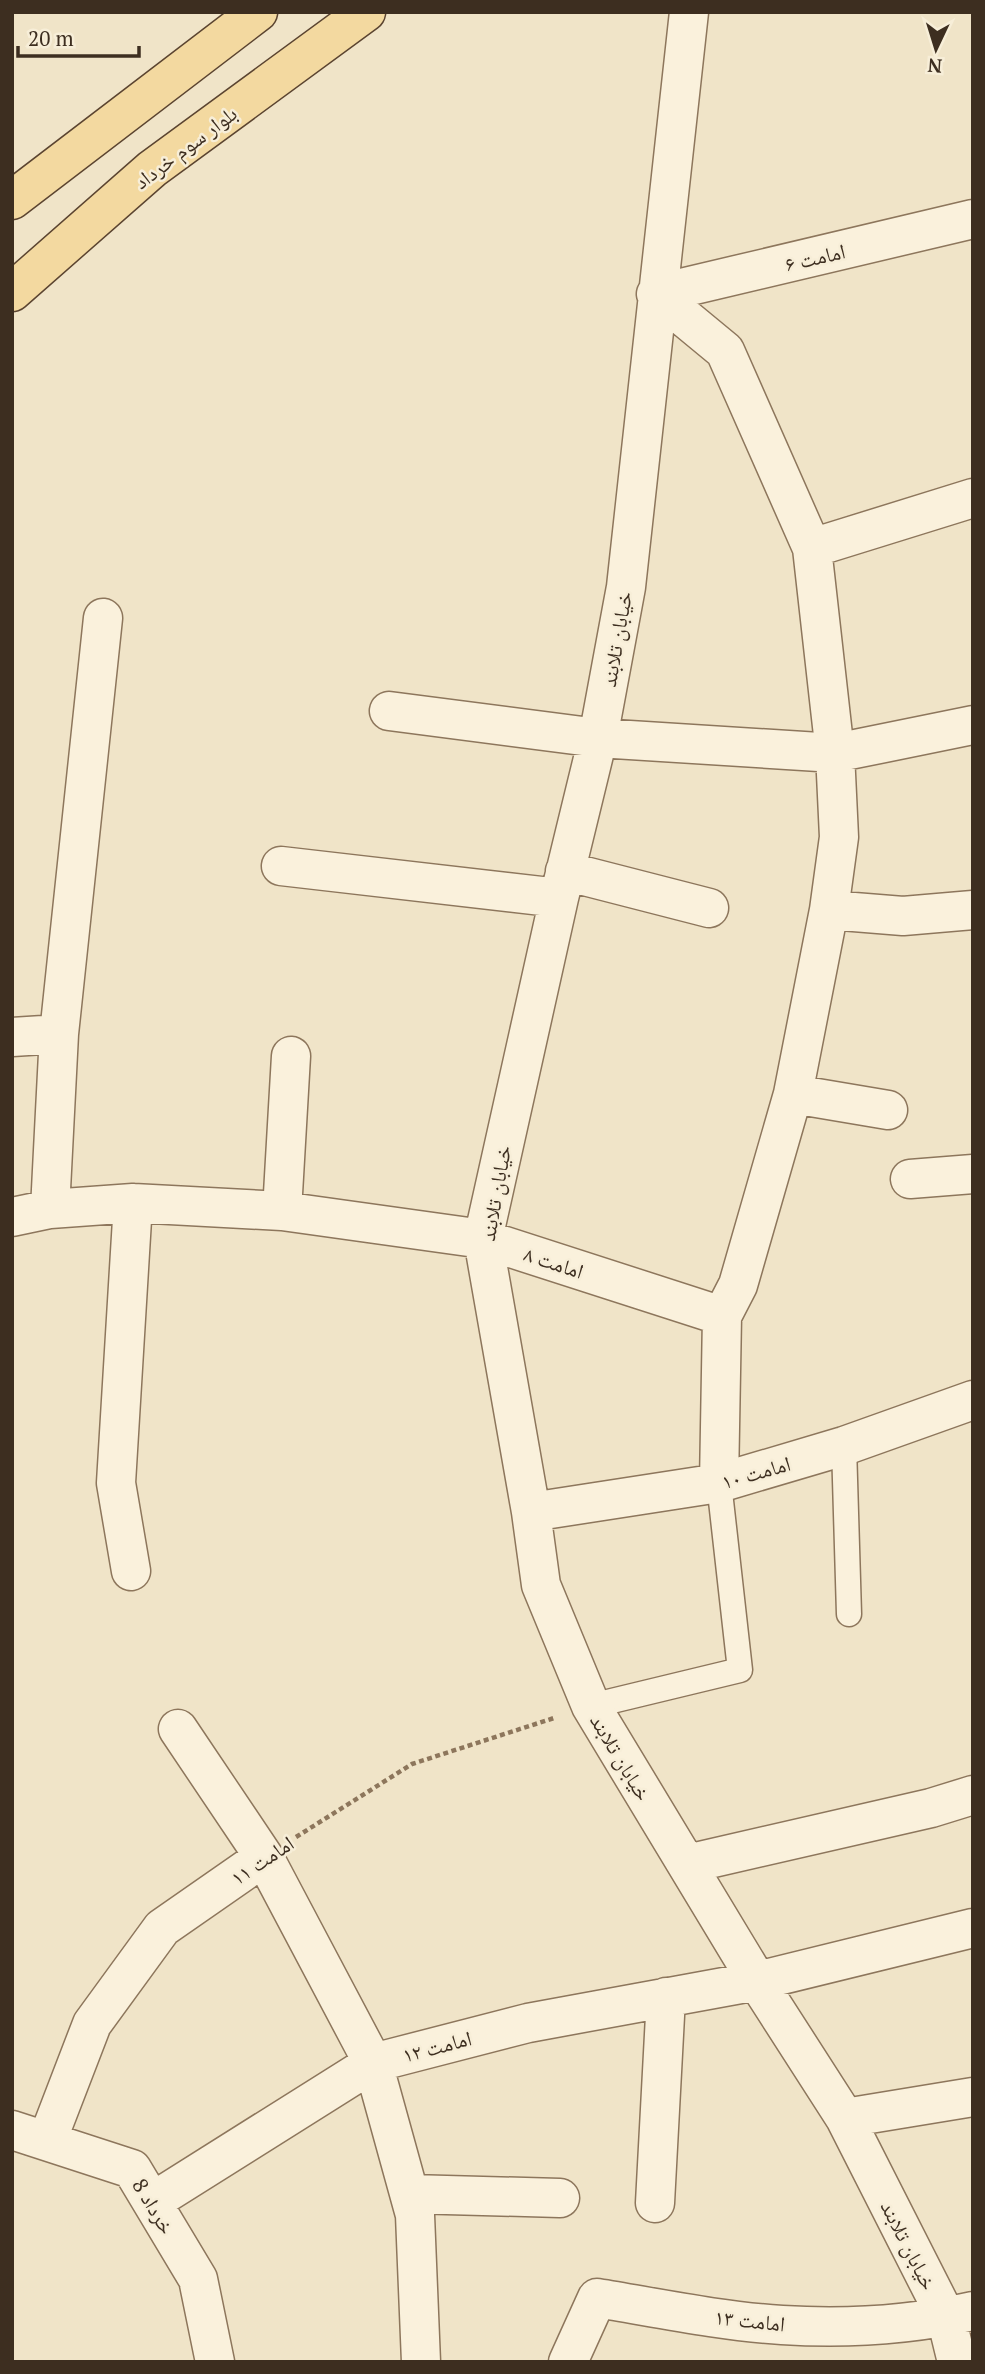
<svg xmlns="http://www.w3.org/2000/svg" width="985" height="2374" font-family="'PT Serif','Noto Naskh Arabic',serif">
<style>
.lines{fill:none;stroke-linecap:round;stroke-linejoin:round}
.service-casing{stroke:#8d765c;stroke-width:27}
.minor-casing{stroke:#8d765c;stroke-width:41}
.primary-casing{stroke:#5b4430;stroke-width:41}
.path{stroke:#8d765c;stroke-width:4.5;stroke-dasharray:5 3.5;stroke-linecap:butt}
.service{stroke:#faf1dc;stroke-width:24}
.minor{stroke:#faf1dc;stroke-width:38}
.primary{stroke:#f3d9a0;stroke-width:38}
.labels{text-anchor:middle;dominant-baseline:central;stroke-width:5;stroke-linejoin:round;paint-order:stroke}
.street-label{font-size:21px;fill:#3d2e20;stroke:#f7eed8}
</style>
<rect width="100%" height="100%" fill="#f0e4c8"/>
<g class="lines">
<g class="service-casing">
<path id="service" d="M844,1446L849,1614
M591,1706L740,1670L719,1483"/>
</g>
<g class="minor-casing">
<path id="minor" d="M689,12L626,587L598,738L559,898L483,1239L531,1512L541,1585L591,1706L757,1981L845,2118L946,2317L957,2362
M656,294L725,351L812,548L835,753L839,837L829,910L793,1094
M656,294L973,219
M812,548L973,498
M389,711L598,738L835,753L973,725
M281,866L559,898
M565,871L709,908
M829,910L903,916L973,910
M12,1037L59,1034L103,618
M910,1179L973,1174
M50,1209L59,1034
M282,1211L291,1056
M12,1217L50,1209L133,1203L282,1211L483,1239L722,1316L738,1285L793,1094L888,1110
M719,1483L722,1316
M531,1512L719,1483L844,1446L973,1400
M131,1571L116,1483L133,1203
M178,1729L264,1857L373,2063L415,2215L421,2362
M687,1864L931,1808L973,1795
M845,2118L973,2097
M12,2130L132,2169L198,2279L215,2362
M47,2141L92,2024L162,1928L264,1857
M410,2194L560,2198
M152,2202L373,2063L528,2023L757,1981L973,1928
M655,2203L666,1997
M568,2362L597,2298C658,2308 720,2321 782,2325C845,2329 911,2325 973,2311"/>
</g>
<g class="primary-casing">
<path id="primary" d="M12,200L258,12
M12,292L152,169L366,12"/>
</g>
<path class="path" d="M296,1837L412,1764L554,1718"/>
<use href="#service" class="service"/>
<use href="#minor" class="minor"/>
<use href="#primary" class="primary"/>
</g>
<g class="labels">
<g class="street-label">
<text transform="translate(185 147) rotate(-37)">بلوار سوم خرداد</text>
<text transform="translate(815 257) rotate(-13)">امامت ۶</text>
<text transform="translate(616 639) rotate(-80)">خیابان تلابند</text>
<text transform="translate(495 1193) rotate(-80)">خیابان تلابند</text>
<text transform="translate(554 1262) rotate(18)">امامت ۸</text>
<text transform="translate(756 1472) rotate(-16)">امامت ۱۰</text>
<text transform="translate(621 1757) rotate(59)">خیابان تلابند</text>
<text transform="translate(262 1860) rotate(-34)">امامت ۱۱</text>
<text transform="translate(437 2046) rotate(-15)">امامت ۱۲</text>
<text transform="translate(154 2206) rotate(59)">خرداد 8</text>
<text transform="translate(909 2245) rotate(63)">خیابان تلابند</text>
<text transform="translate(750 2320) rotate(6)">امامت ۱۳</text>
</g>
</g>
<rect width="985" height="2374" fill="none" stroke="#3d2e20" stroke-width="28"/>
<g transform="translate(936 49) rotate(184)" stroke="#f7eed8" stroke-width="5" paint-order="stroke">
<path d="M0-5L12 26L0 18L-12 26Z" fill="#3d2e20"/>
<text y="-10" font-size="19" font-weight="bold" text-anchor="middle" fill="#3d2e20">N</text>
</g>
<path d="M18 46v10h121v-10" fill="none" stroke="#3d2e20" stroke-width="3.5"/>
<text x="28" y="46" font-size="21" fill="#3d2e20" stroke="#f7eed8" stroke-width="5" paint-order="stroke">20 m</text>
</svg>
